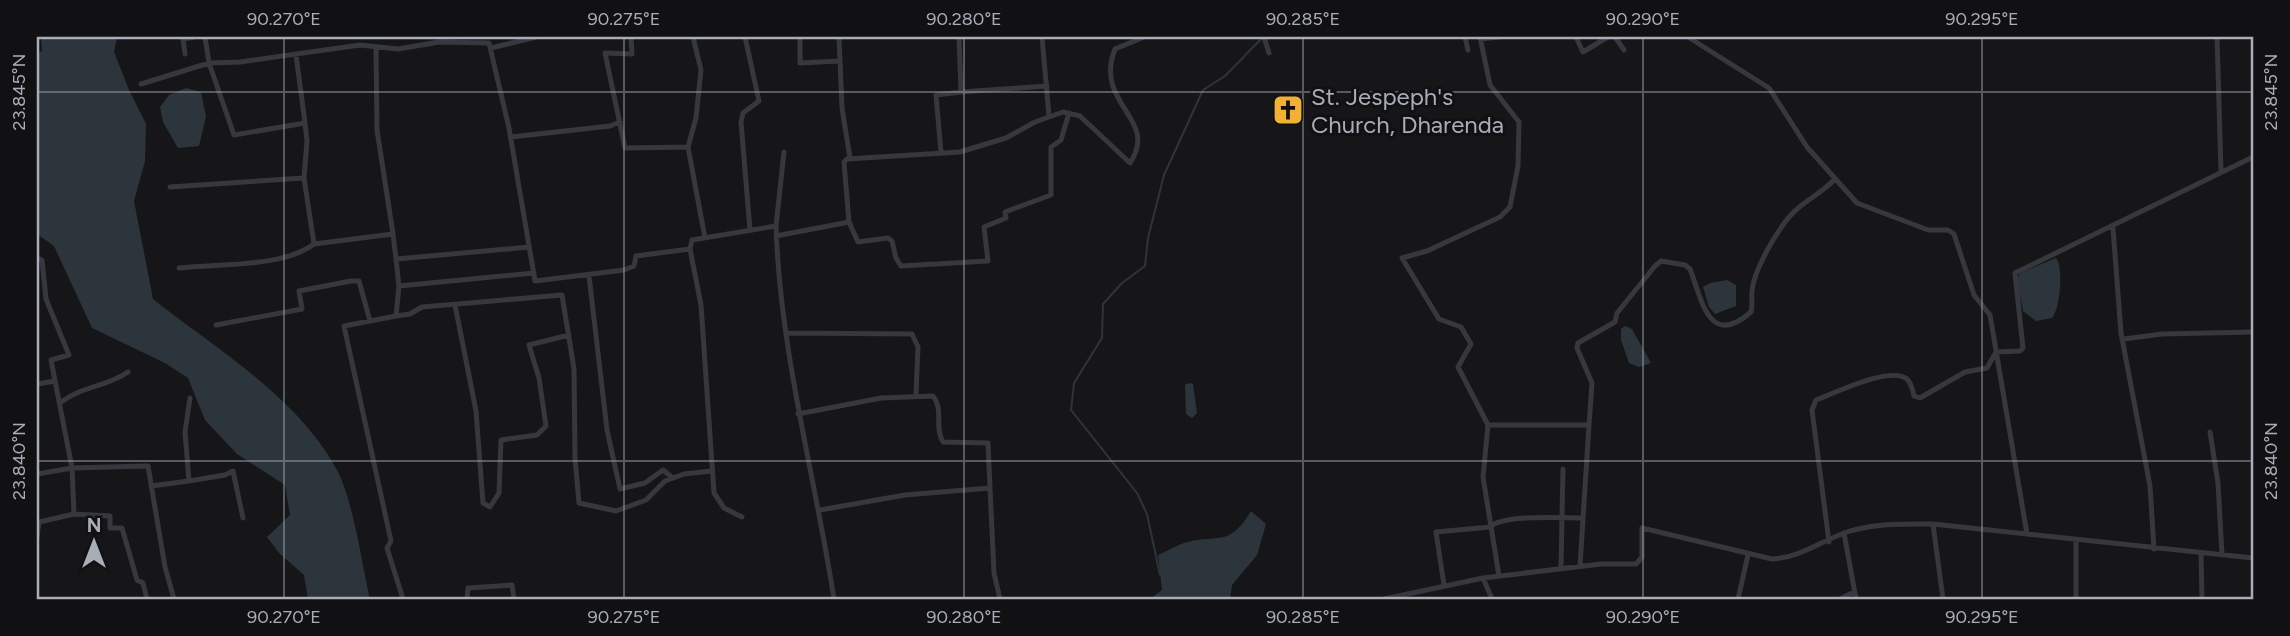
<svg xmlns="http://www.w3.org/2000/svg" width="2290" height="636" font-family="Figtree,sans-serif">
<style>
.water{fill:#2c353c}
.lines{fill:none;stroke-linecap:round;stroke-linejoin:round}
.stream{stroke:#2c353c;stroke-width:2}
.minor{stroke:#37383d;stroke-width:5}
.ticks{fill:none;stroke:#a8adb8;stroke-width:2;stroke-opacity:0.45}
.labels{text-anchor:middle;dominant-baseline:central;stroke-width:6;stroke-linejoin:round;paint-order:stroke}
.poi-label{font-size:24px;fill:#a8adb8;stroke:#111113;text-anchor:start}
.neatline{fill:none;stroke:#a8adb8;stroke-width:2.5}
.ticks-label{font-size:18px;text-anchor:middle;fill:#a8adb8}
</style>
<rect width="100%" height="100%" fill="#161618"/>
<path class="water" d="M41,37H117L114,52L129,90L146,124L145,161L134,201L153,299C217,350 297,396 337,470C353,500 362,564 370,599H308L304,575L280,554L267,537L290,515L285,485L237,454L205,420L188,378L165,363L92,328L54,246L37,234V53L42,51Z
M186,88L201,92L206,117L199,146L178,148L163,122L160,107L169,95Z
M2056,258C2064,267 2060,310 2052,318L2036,321L2023,311L2017,279L2020,273Z
M1727,280L1736,285V306L1715,314L1709,307L1703,287L1710,283Z
M1625,326L1632,329L1651,363L1639,367L1629,363L1621,340V329Z
M1189,383L1193,384L1197,413L1192,418L1186,414L1185,385Z
M1251,511L1266,524L1257,555L1232,585L1230,599H1150L1162,590L1158,555C1166,552 1175,546 1184,543C1218,533 1228,549 1251,511Z"/>
<g class="lines">
<path class="stream" d="M1160,575L1147,514L1137,493L1071,410L1074,383L1102,338L1103,304L1122,283L1145,266L1148,238L1164,175L1203,90L1225,76L1261,39"/>
<path class="minor" d="M205,37L209,63L240,62L360,45L398,49L439,42L489,43L509,128L535,281L624,270L634,266L636,256L690,249L701,305L714,493L724,508L742,517
M631,37L632,54L605,53L625,148L688,147L705,238
M745,37L759,101L743,113L741,122L750,230
M800,37V63L839,61
M839,37L842,108L850,158
M959,37L961,92L1047,86
M1042,37L1049,116
M1264,37L1269,53
M1465,37L1468,50
M1480,37L1490,85L1519,122L1518,166L1510,207L1500,217L1427,251L1402,258L1439,319L1461,327L1471,344L1458,367L1488,425L1483,477L1499,576
M1576,37L1583,52L1608,37
M1615,37L1624,50
M1688,37L1769,88L1807,147L1857,203L1928,230H1948L1954,234L1974,295L1990,315L2027,534
M2217,37L2221,171
M1480,39L1499,37
M491,48L536,37
M185,54L183,39L194,37
M296,55L305,123
M141,84L209,63L234,135L305,123L307,141L304,178L314,244L393,234L377,130L376,48
M511,137L610,126L620,122
M688,147L696,118L701,70L693,37
M941,153L936,95L961,92
M170,187L304,178
M849,222L844,162L847,159L960,152L1006,138L1035,122L1063,112L1080,116L1130,163C1160,118 1093,105 1115,49L1144,37
M776,226L784,152
M2113,228L2121,333L2150,486L2154,549
M393,234L396,259L529,247
M776,236L849,222L858,242L888,238L892,241L896,258L901,266L988,261L984,227L1006,218L1005,212L1051,195V147L1061,140L1069,113
M690,249L692,240L776,226C780,352 815,476 834,599
M37,258L42,260L46,299L69,355L51,360L72,468L37,474
M396,259L399,286L396,316L344,326L391,541L387,548L403,599
M179,268C220,263 282,268 314,244
M589,276L607,430L620,489L645,483L663,470L673,478
M399,286L534,273
M455,305L476,411L483,503L490,507L499,493L501,440L537,435L546,426L539,378L529,345L569,335
M396,316L410,314L422,307L562,295L574,369L575,458L579,503L616,511L646,500L665,481L684,474L712,471
M216,325L302,309L299,291L351,281H359L370,321
M788,333L912,334L918,347L916,394
M2124,339L2162,334L2253,332
M37,384L55,381
M60,403C81,386 107,387 128,372
M798,414L881,398L933,396C944,409 934,428 943,442L988,443L990,488
M1488,425H1589L1580,566
M1589,425L1592,383L1577,348L1578,343L1615,322L1617,313L1655,266L1661,261L1685,265L1690,269C1702,300 1709,349 1751,312C1753,304 1751,298 1752,291C1754,269 1780,224 1796,210C1809,198 1823,192 1835,179
M2210,432L2218,483L2222,555
M189,481L225,475L233,471L243,518
M151,486L189,481L185,432L190,398
M820,510L905,495L990,488L994,573L1000,599
M74,514L110,516V528H122L137,580L143,583L147,599
M1933,524L1943,599
M1844,533L1856,599
M37,537L39,522L74,514L72,468L148,466L165,567L174,599
M2076,540V599
M1829,542L1812,410L1816,400C1833,394 1893,364 1908,380C1911,384 1913,391 1914,396L1920,398L1965,372L1987,368L1996,352L2020,351L2023,348L2015,273L2253,157
M2201,553L2202,599
M1561,567L1563,469
M1483,578L1492,599
M1444,585L1436,532L1490,527C1504,514 1562,518 1582,518
M467,599L468,588L512,585L514,599
M1384,599L1483,578L1601,564H1636L1642,557V528L1772,559C1799,558 1820,542 1844,533C1872,523 1904,524 1933,524L2253,558
M1738,599L1748,555
M1840,599L1854,592"/>
</g>
<path class="ticks" d="M284,37V599M624,37V599M964,37V599M1303,37V599M1643,37V599M1982,37V599M37,92H2253M37,461H2253"/>
<defs>
<g id="church-square" transform="scale(1.575)"><rect x="-9" y="-9" width="18" height="18" rx="4" fill="#f2b134" stroke="#111113"/><path d="M-1.2-6h2.4v3.5h3.3v2.4h-3.3V6h-2.4V-.1h-3.3v-2.4h3.3Z" fill="#111"/></g>
</defs>
<g fill-rule="evenodd">
<use href="#church-square" x="1288" y="110"/>
</g>
<g class="labels">
<g class="poi-label">
<text x="1311" y="96">St. Jespeph's<tspan x="1311" dy="28">Church, Dharenda</tspan></text>
</g>
</g>
<rect width="2290" height="636" fill="none" stroke="#111113" stroke-width="77"/>
<g transform="translate(94 542)" stroke="#111113" stroke-width="5" paint-order="stroke">
<path d="M0-5L12 26L0 18L-12 26Z" fill="#a8adb8"/>
<text y="-10" font-size="19" font-weight="bold" text-anchor="middle" fill="#a8adb8">N</text>
</g>
<rect x="38" y="38" width="2214" height="560" class="neatline"/>
<g class="ticks-label">
<text x="284" y="25">90.270°E</text>
<text x="624" y="25">90.275°E</text>
<text x="964" y="25">90.280°E</text>
<text x="1303" y="25">90.285°E</text>
<text x="1643" y="25">90.290°E</text>
<text x="1982" y="25">90.295°E</text>
<text transform="translate(19 92) rotate(-90)" y="6">23.845°N</text>
<text transform="translate(2271 92) rotate(-90)" y="6">23.845°N</text>
<text transform="translate(19 461) rotate(-90)" y="6">23.840°N</text>
<text transform="translate(2271 461) rotate(-90)" y="6">23.840°N</text>
<text x="284" y="623">90.270°E</text>
<text x="624" y="623">90.275°E</text>
<text x="964" y="623">90.280°E</text>
<text x="1303" y="623">90.285°E</text>
<text x="1643" y="623">90.290°E</text>
<text x="1982" y="623">90.295°E</text>
</g>
</svg>
